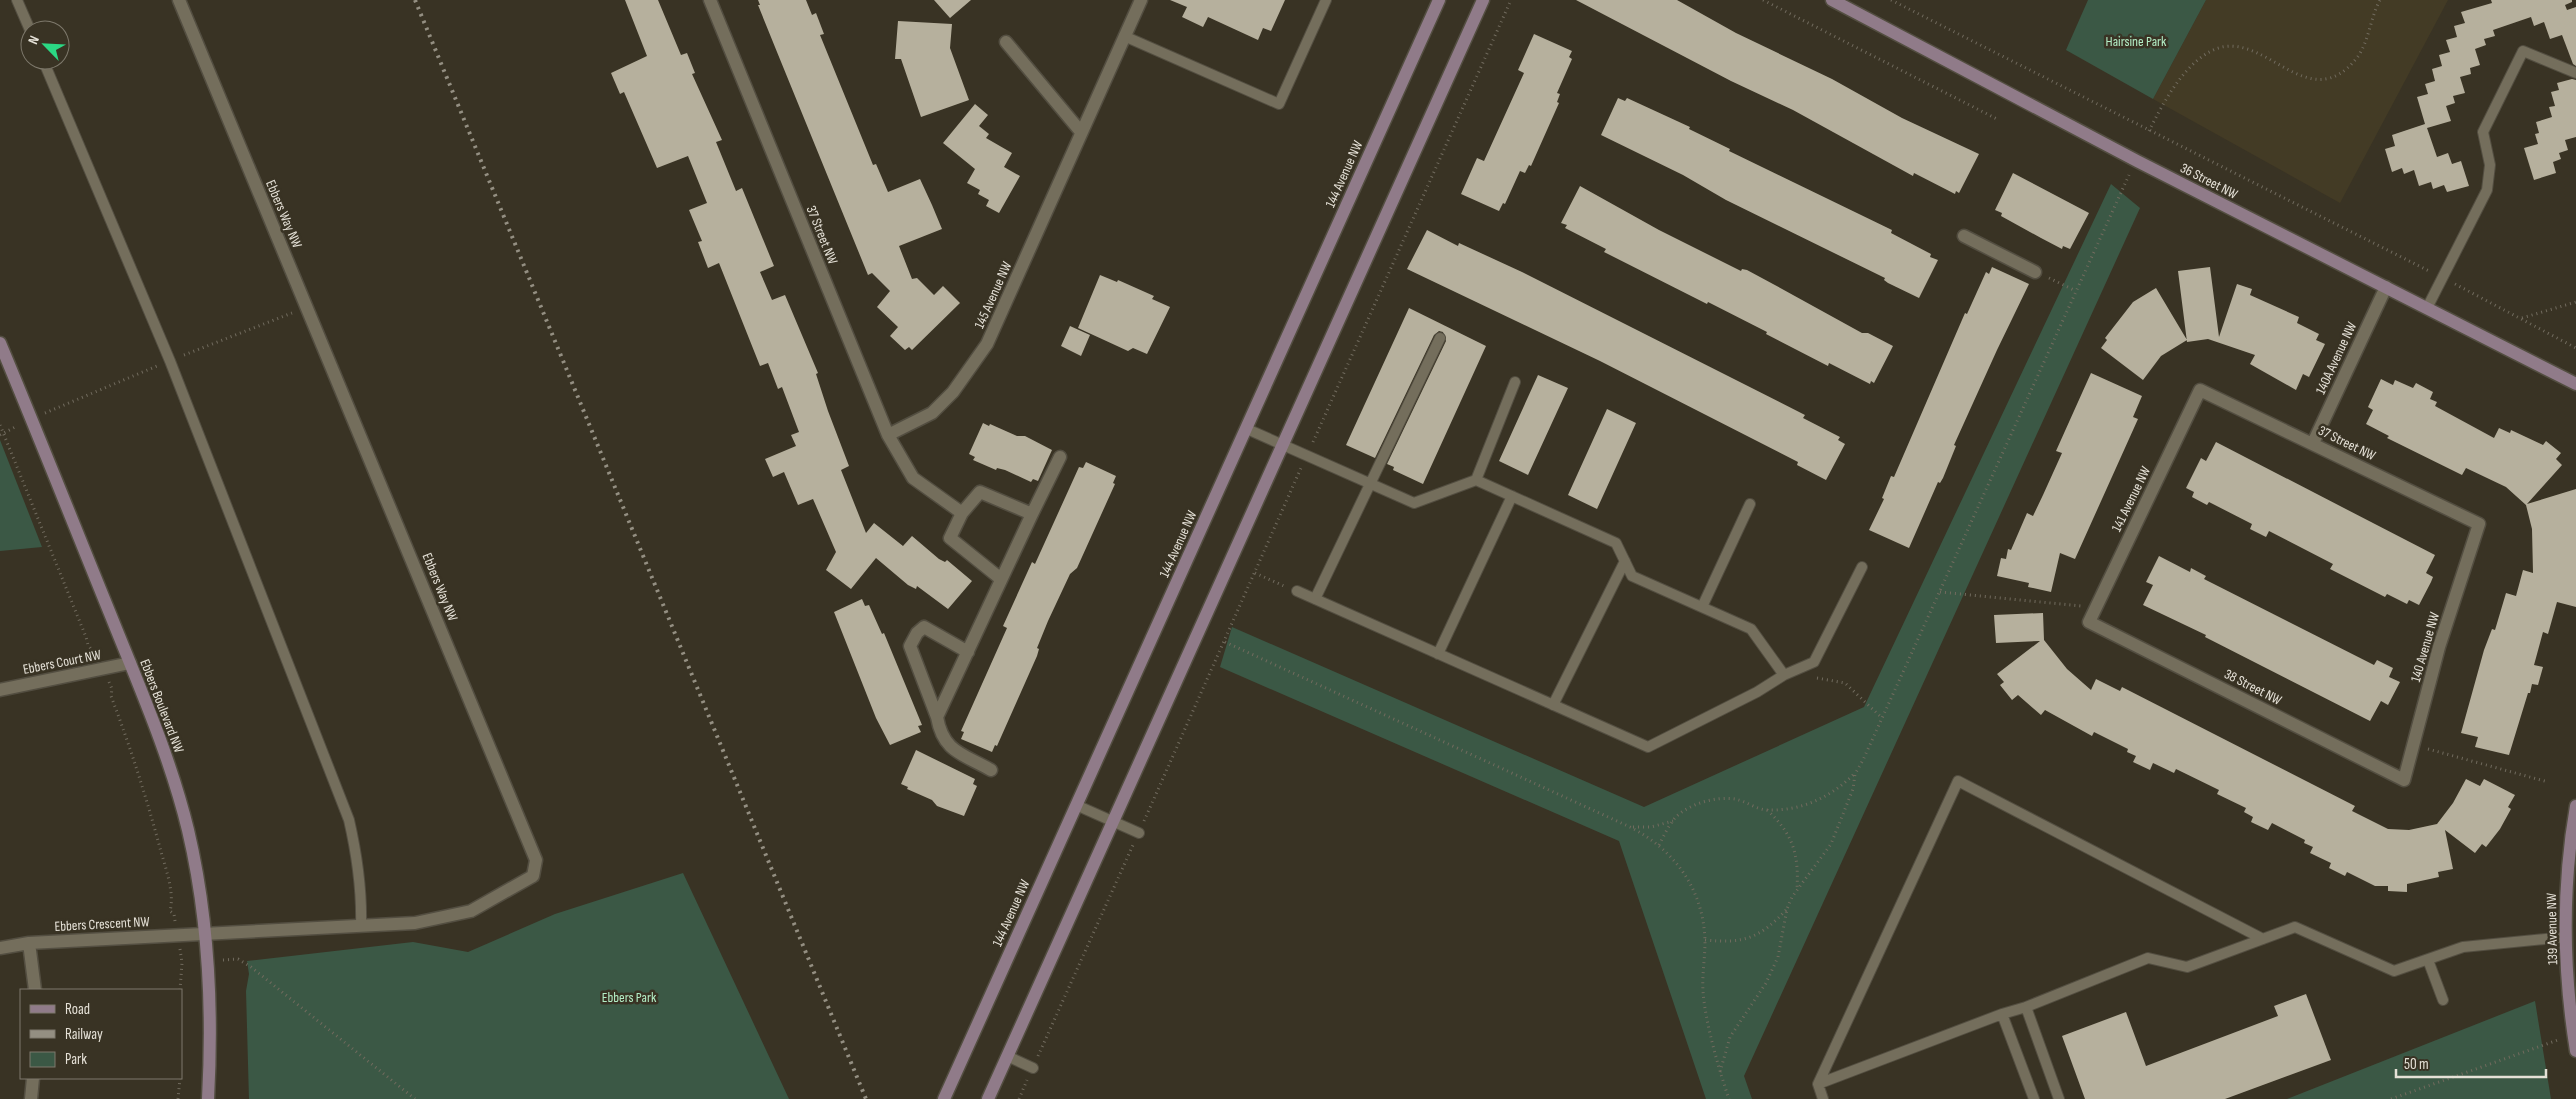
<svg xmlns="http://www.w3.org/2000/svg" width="2576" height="1099" font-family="'Sofia Sans Condensed',sans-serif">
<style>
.built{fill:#433b25}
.green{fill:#3b5845}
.building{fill:#b6b09d}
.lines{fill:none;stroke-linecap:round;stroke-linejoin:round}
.lane-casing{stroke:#534e41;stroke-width:12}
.street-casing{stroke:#534e41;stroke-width:15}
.secondary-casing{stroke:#534e41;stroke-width:15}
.path{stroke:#716b5e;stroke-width:3;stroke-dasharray:1 4;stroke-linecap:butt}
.lane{stroke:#746e5c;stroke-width:10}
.street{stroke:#746e5c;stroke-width:12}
.secondary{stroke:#907b89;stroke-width:12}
.rail{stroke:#948f82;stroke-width:4;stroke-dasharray:2.5 5;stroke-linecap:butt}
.labels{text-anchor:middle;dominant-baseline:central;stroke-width:5;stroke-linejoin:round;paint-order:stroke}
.park-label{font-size:14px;fill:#b3eec6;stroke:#393324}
.street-label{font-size:14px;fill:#e5e1d7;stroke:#393324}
</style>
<rect width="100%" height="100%" fill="#393324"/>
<path class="built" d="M2206,0H2448L2340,203L2153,99Z"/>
<path class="green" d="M2088,0H2206L2153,99L2066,50Z
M2111,184L2140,208L1744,1076L1752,1099H1706L1619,841L1220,667L1232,627L1644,807L1864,707Z
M0,440L42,547L0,551Z
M683,873L789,1099H249L246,991L249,974L247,961L413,942L468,952L555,914Z
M2535,1001L2551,1099H2287Z"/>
<path class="building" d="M625,0H658L681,55L687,53L695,73L692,74L722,140L716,142L736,191L742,188L774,266L760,272L772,300L785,295L818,373L816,374L828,411L849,466L841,470L866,533L874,523L903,546L912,536L939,559L945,562L947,560L972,581L948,609L917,586L916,589L908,585L876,558L851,589L826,570L836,552L813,499L798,505L784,472L773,477L765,459L796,446L791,435L799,432L782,387L778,389L768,363L760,366L719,263L708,268L698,242L702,241L689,210L707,203L688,156L657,168L624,92L620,94L611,73L647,56Z
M758,0H806L812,15L816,13L824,34L820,35L873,165L876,164L888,192L920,179L932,205L942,229L899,246L912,279L917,278L934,295L943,286L960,303L912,350L909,347L905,350L890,336L898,327L877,307L890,291L872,273L868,275L777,52L758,5H760Z
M934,0H971L950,18Z
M1170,0H1285L1271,31L1263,28L1258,40L1208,17L1203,27L1182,17L1187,7Z
M1576,0H1677L1736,33L1832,79L1902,118L1979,154L1959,193L1956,191L1955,194L1914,173L1913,176L1793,110L1731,81Z
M2491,0H2572V2L2565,5L2567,10L2576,7V66L2573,64L2562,35L2550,39L2544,22L2534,26L2531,17L2493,30L2495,36L2484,39L2486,45L2475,49L2480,65L2470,68L2471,74L2460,77L2465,93L2453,96L2455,103L2446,106L2451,121L2427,128L2437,157L2448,153L2452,164L2461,161L2469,186L2447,192L2444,185L2433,189L2431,182L2419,186L2414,170L2404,174L2402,168L2392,172L2385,149L2395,146L2392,135L2425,124L2417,97L2428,94L2425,84L2435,81L2432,69L2442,66L2439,55L2450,52L2446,40L2457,37L2454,26L2465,23L2461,12L2492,3Z
M898,21L952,24L950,48L969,100L921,117L901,59H895Z
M1534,34L1572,51L1569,57L1572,59L1557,93L1560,94L1557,102L1559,103L1531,166L1529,165L1525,173L1520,171L1505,204L1503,203L1499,211L1461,194L1477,158L1484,161L1524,73L1518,70Z
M2572,79L2576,80V137L2565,140L2568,150L2559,153L2561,159L2553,162L2556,173L2534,180L2524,148L2538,144L2535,134L2539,133L2536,122L2552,117L2549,107L2555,106L2551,92L2559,90L2557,83Z
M1618,98L1625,101L1627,98L1690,127L1689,129L1730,149L1729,151L1892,230L1891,233L1931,254L1930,257L1938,260L1919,298L1888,283L1884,280L1885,278L1726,200L1683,175L1601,135Z
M975,104L988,115L979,126L989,134L986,138L1012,153L1004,167L1020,176L999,213L986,206L989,200L978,194L980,190L967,183L975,169L943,143Z
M2013,173L2089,213L2070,249L2063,246L2062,249L2041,238L2001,216L2002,213L1995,210Z
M1580,186L1659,230L1741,271L1742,269L1747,270L1773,284L1862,333H1868L1893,346L1874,383L1871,381L1870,384L1829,363L1828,366L1766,334L1767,332L1708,302L1707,304L1604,252L1606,249L1565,228L1567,225L1561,223Z
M1427,230L1458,246L1459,243L1522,272L1805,415L1803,418L1840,437L1838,440L1845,444L1826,480L1797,465L1798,462L1600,361L1407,269Z
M1992,267L2029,284L1997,350L1954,445L1956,446L1943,478L1940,483L1938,482L1909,548L1869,530L1884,499L1882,498L1891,476L1894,477L1965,313L1967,314L1986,272L1989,274Z
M2210,267L2219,337L2237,284L2252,289L2250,295L2299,317L2297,323L2319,334L2316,340L2325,344L2309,377L2303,374L2296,390L2250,364L2255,355L2208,339L2187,342L2178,271Z
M1100,275L1117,282L1118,280L1154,296L1152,299L1170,307L1147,354L1133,348L1128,351L1078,328Z
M2156,288L2187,340L2161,356L2143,380L2101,348L2107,340L2105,338L2133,302Z
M1409,308L1486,346L1423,484L1393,470L1394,467L1387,464L1446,341L1443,332L1439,331L1434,335L1375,458L1346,445Z
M1070,326L1090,335L1081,356L1061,346Z
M2091,373L2142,396L2133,417L2138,419L2075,559L2060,553L2051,592L2028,587L2029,583L1997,576L2001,558L2006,559L2008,549L2011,550L2027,513L2033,516L2043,495L2062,453L2056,451Z
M1538,375L1568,388L1528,475L1499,461Z
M2381,379L2393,385L2395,380L2413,388L2416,383L2433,392L2430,399L2437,402L2435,406L2494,438L2499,428L2510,433L2511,430L2543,445L2546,441L2561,453L2556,459L2562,465L2527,504L2576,489V607L2557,602L2548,634L2543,632L2534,665L2543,667L2538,685L2532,684L2530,693H2528L2509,755L2475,747L2478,737L2461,733L2484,650L2492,629L2495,630L2506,593L2516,596L2523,570L2533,573L2532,529L2526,505L2506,487L2466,468L2462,475L2387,438L2389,436L2366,424L2373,410L2368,407Z
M1607,409L1636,423L1597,509L1568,495Z
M983,423L989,426L990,424L1017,436H1025L1052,450L1038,481L1033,479L1031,482L1005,470L997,468L996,470L973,460L975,457L969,454Z
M2216,442L2435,555L2426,573L2433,577L2431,582L2419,605L2409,600L2407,604L2387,594L2385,597L2330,569L2333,564L2269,531L2266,537L2250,529L2252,524L2209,502L2207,505L2192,497L2194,492L2186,488L2201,458L2206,461Z
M1086,462L1116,476L1113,483L1115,484L1077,568L1070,574L1048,621L1037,648L1039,649L1037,656L997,746L995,745L992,752L961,739L964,732L961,731L1007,628L1003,626L1032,562L1035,564L1079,467L1083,468Z
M2159,556L2190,572L2191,568L2206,576L2204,579L2374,665L2377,660L2393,668L2389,677L2400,682L2388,705L2381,701L2370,721L2205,637L2206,635L2143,605L2153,585L2146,582Z
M862,599L865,606L869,605L882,634L884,633L922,725L918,726L921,732L890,745L876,718L834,612Z
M2043,613L2044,640L2067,669L2091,690L2096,679L2120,691L2122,687L2355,806L2352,811L2388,829L2409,830L2437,824L2453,803L2466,779L2480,786L2484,779L2515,795L2508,807L2511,809L2500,829L2486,847L2482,844L2475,853L2445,830L2453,869L2438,872L2439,877L2407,884V892L2388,891V886H2375L2347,872L2345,876L2329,868L2331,863L2310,853L2313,847L2304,843L2305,840L2272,823L2268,830L2251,822L2253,817L2244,812L2246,808L2217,794L2219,790L2176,769L2174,773L2153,763L2150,770L2133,762L2136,756L2127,752L2128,749L2094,732L2092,736L2045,710L2041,715L2018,695L2012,700L2000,685L2004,682L1997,674L2040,641L1996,643L1994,615Z
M916,750L975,779L973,784L977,786L964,816L937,806L932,800L907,789L908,787L901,784Z
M2306,994L2331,1060L2225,1099H2085L2062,1036L2126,1012L2146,1066L2278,1016L2274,1006Z"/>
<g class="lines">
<g class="lane-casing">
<path id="lane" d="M17,0L30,30
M1124,36L1279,104L1326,0
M43,60L170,361L349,820C357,855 362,889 361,926
M2427,308L2487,190L2490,165L2483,132L2523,51L2576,73
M1247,429L1414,503L1476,480L1616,543L1632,576L1751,629L1784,675L1757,692L1648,747L1297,591
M1476,480L1515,382
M1315,599L1440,338
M1702,607L1750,504
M1438,654L1512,496
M1784,675L1814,662L1862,567
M1553,705L1625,561
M1076,805L1139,833
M2428,960L2443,1000
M2002,1014L2026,1007
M1007,1056L1033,1068
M1818,1084L2002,1014L2034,1099
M1823,1099L1818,1084L1958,781L2263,939
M2059,1099L2026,1007L2148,958L2187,967L2295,927L2394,971L2463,947L2566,937"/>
</g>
<g class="street-casing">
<path id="street" d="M710,0L888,435L913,478L962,513L980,492L1032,514L937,717C943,752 963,754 991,770
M1006,42L1081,132
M1964,236L2035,272
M2200,390L2479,524L2439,647L2404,780L2089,622Z
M888,435L932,413L953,392L987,344L1141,0
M2313,443L2386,287
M962,513L950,538L1001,579
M1032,514L1060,457
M0,690L130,663
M937,717L910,646L917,633L924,627L968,652
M29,943L35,990
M0,948L29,943L415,923L471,911L533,876L536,860L179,0
M31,1099L33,1078"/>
</g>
<g class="secondary-casing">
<path id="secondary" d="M1832,0L2137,161L2576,384
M0,343C38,434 74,525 111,616C139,686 170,756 188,830C209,919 213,1008 208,1099
M2576,806C2562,886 2563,971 2576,1051
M944,1099L1439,0
M988,1099L1483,0"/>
</g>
<path class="path" d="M1763,0L1997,119
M1891,0L2429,271
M2149,131C2163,103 2188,55 2222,47C2269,37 2310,115 2356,59C2369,43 2370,18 2380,0
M2049,278L2076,291
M2455,284L2576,348
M2522,318L2576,302
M184,355L292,313
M45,413L157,366
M0,425L86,637L88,645L95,654
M0,435L17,426
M1313,442L1511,0
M1255,573L1284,586
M1940,592L2081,606
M1225,642L1630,827C1675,850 1704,890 1705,942C1705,958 1702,975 1703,991C1705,1022 1719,1070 1729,1099
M1817,678L1845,683L1882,718
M109,682L112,689L111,696C130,746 146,796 160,848C165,867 175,892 170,911L174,914L175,921
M2428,749L2548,782
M1767,810C1793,834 1799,854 1797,889
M1144,821L1301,468
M1633,827H1651L1673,821
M1659,845C1664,836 1668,826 1675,818C1688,804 1716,796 1735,799C1746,801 1757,810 1768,810C1802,811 1831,797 1854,774
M1705,940C1744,944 1760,938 1786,910
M180,949L182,963L180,990
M223,960L238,959L251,967L415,1099
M1038,1056L1133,845
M1720,1072L1730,1037L1766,983L1778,957L1787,909L1792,897L1831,844L1853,789L1855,774L1863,760L2129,175
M178,1099L180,1078
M1019,1099L1027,1080
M2391,1099L2558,1040"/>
<use href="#lane" class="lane"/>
<use href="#street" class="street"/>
<use href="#secondary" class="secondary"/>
<path class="rail" d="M415,0L866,1099"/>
</g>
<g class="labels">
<g class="park-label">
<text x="2136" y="41">Hairsine Park</text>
<text x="629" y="997">Ebbers Park</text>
</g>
<g class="street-label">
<text transform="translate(1344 174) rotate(-66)">144 Avenue NW</text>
<text transform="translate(2209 181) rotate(27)">36 Street NW</text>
<text transform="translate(284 214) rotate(67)">Ebbers Way NW</text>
<text transform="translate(822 235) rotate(68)">37 Street NW</text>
<text transform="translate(993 295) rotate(-66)">145 Avenue NW</text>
<text transform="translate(2336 358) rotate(-65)">140A Avenue NW</text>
<text transform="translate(2347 443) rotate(26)">37 Street NW</text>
<text transform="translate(2131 499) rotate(-64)">141 Avenue NW</text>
<text transform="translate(1178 544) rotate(-66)">144 Avenue NW</text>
<text transform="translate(440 587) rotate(68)">Ebbers Way NW</text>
<text transform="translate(2425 647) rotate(-74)">140 Avenue NW</text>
<text transform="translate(62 662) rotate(-11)">Ebbers Court NW</text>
<text transform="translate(2253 687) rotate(27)">38 Street NW</text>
<text transform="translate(162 706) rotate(69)">Ebbers Boulevard NW</text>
<text transform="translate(1011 913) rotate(-66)">144 Avenue NW</text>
<text transform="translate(102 924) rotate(-3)">Ebbers Crescent NW</text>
<text transform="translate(2552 929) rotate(-91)">139 Avenue NW</text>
</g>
</g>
<rect x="20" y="989" width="162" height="90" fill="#393324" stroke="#7e796c"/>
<rect x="30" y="1005" width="25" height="8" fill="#907b89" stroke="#7e796c"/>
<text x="65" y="1014" font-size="15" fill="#e5e1d7">Road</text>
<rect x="30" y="1030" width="25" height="8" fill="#948f82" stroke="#7e796c"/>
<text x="65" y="1039" font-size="15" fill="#e5e1d7">Railway</text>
<rect x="30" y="1052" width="25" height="15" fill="#3b5845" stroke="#7e796c"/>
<text x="65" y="1064" font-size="15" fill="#e5e1d7">Park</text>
<g transform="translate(45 45) rotate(294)"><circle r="24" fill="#393324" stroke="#7e796c"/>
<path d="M0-4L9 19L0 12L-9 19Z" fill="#2bd884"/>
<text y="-8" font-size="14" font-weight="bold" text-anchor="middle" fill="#e5e1d7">N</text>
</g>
<path d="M2396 1069v8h150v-8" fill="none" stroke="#e5e1d7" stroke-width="2.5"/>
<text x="2404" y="1069" font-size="15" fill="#e5e1d7" stroke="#393324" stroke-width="4" paint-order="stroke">50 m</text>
</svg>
